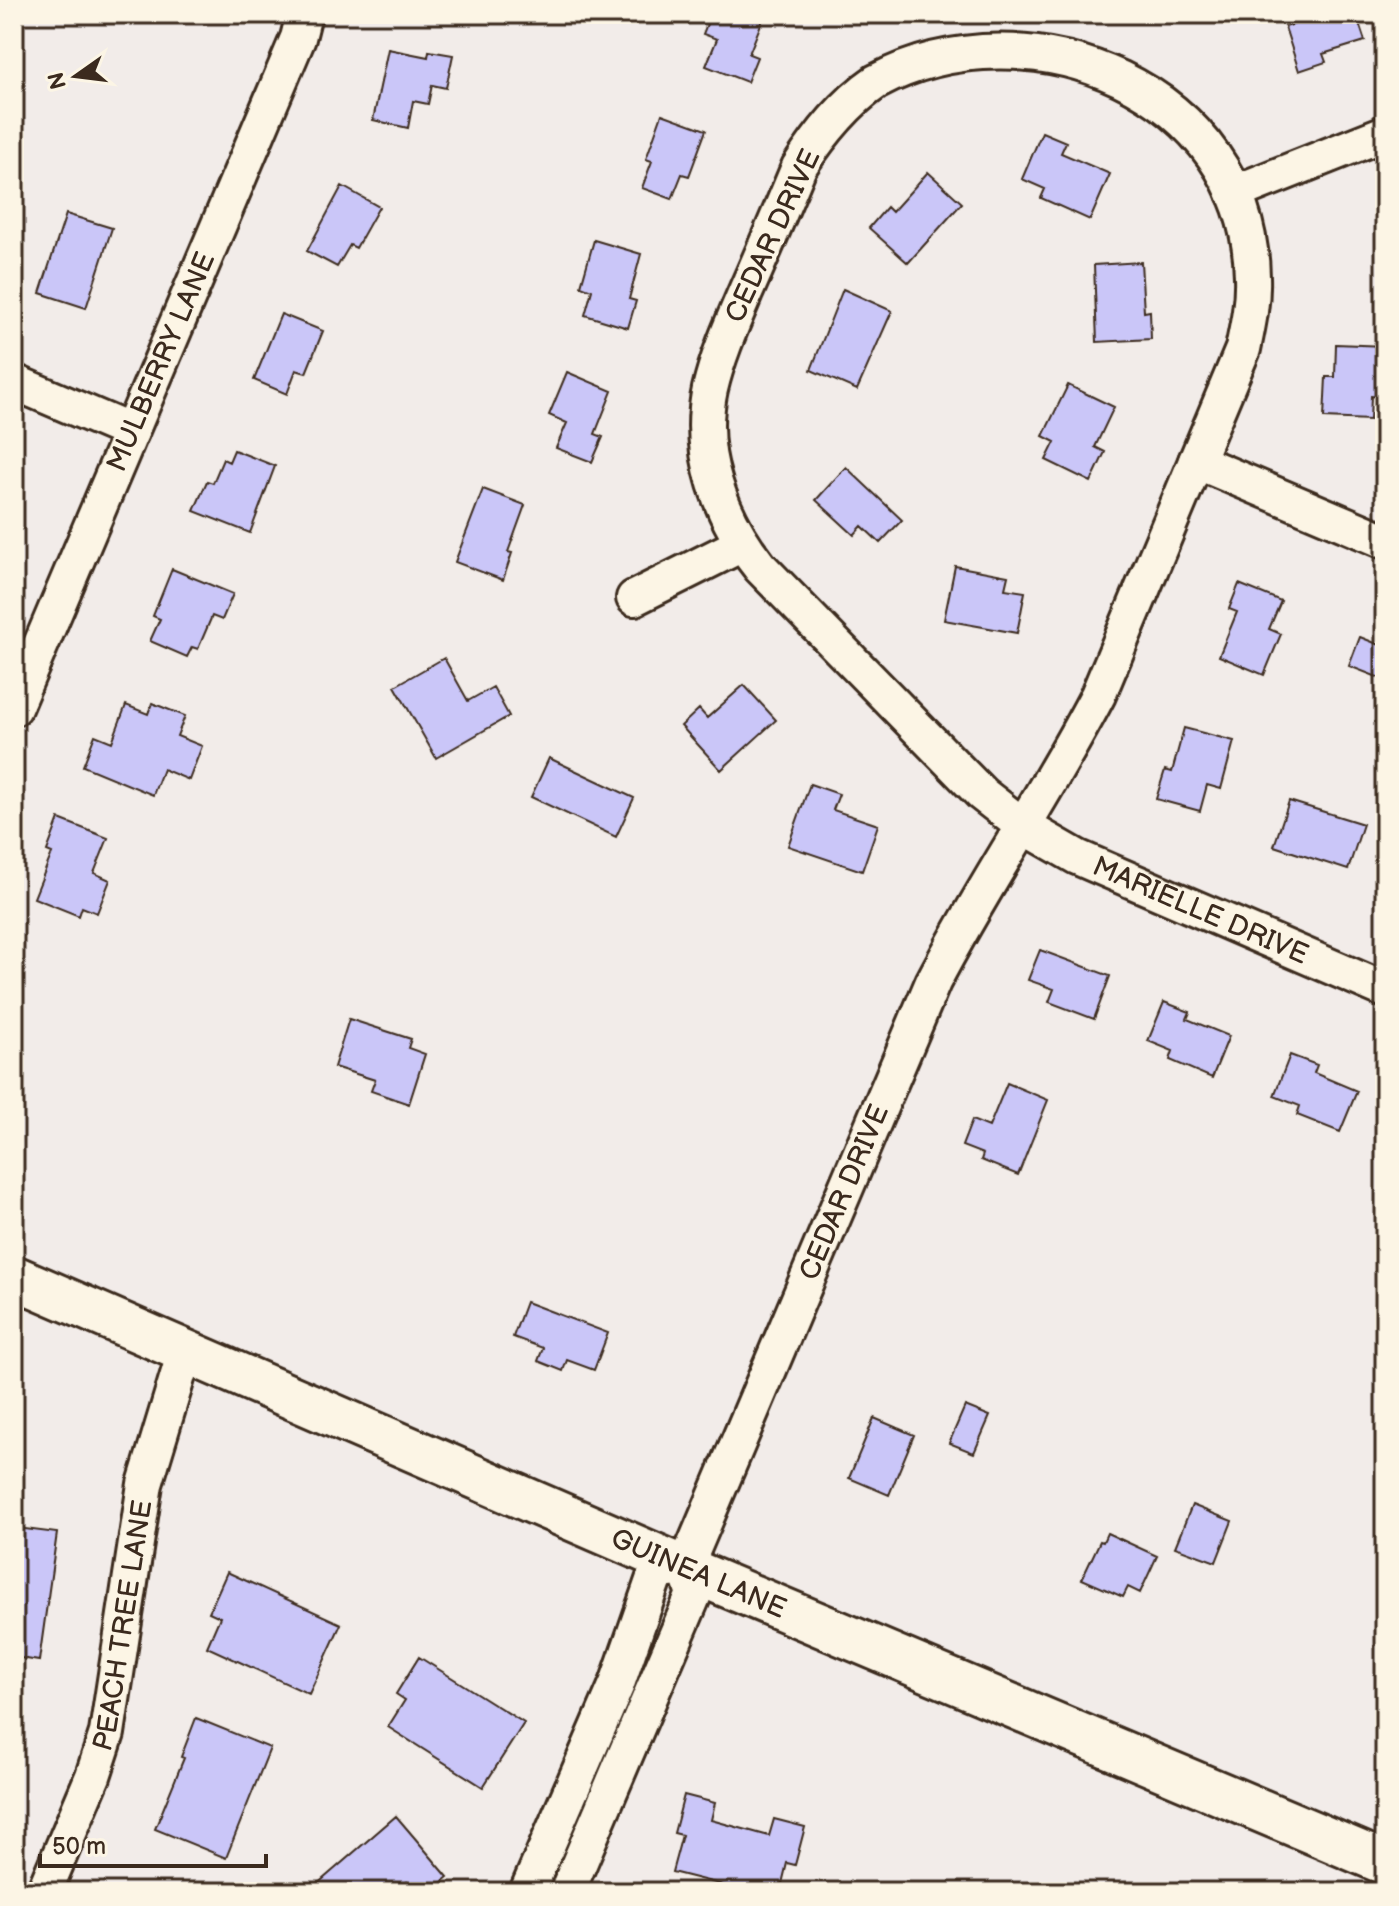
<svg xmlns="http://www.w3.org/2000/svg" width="1399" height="1906" font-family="'Balsamiq Sans',sans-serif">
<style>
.building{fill:#cac6f8;stroke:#3b2a1e;stroke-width:2}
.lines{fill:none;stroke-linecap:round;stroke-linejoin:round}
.minor-casing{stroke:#3b2a1e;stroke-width:40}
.tertiary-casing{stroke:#3b2a1e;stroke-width:48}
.minor{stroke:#fcf5e5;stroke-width:34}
.tertiary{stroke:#fcf5e5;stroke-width:42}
.labels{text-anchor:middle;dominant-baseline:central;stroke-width:8;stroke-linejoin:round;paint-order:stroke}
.street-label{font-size:28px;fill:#3b2a1e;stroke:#fcf5e5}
</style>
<rect width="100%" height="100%" fill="#f2ece9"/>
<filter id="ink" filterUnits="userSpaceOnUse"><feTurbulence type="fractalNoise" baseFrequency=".0125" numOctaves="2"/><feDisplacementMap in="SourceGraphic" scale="16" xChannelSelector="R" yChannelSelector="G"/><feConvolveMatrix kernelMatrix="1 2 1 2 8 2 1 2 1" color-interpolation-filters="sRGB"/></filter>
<g filter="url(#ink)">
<path class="building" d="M711,14H765L749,54L757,57L747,82L706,66L717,39L703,34Z
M1309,14H1356L1365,41L1323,54L1326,62L1299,71L1285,27L1311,19Z
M388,49L428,57L429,51L453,55L446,88L432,85L428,104L413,101L408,128L373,120Z
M662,114L706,130L689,176L682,174L672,199L642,188L652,161L646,159Z
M1042,132L1066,142L1061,153L1110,174L1090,220L1041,198L1045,189L1022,179Z
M928,172L962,203L908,263L869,228L887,207L892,212Z
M342,186L379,207L356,248L350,245L337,267L307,251Z
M66,214L112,228L86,308L40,293Z
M594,240L641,254L629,299L636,301L628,328L585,315L592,290L581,286Z
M1141,262L1144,312L1150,311L1151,339L1097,342L1094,265Z
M843,289L892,311L857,390L811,370Z
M281,314L323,331L306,373L296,370L287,394L254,380Z
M1336,344L1385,346V397L1371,396L1370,420L1324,418L1326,377H1335Z
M567,372L612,391L595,434L603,437L592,462L556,448L567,423L549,415Z
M1068,385L1114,407L1095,447L1105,452L1091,482L1046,460L1055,442L1043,436Z
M234,450L275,466L250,533L194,511L207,481L213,483L223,459L229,462Z
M846,467L902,520L880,543L862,526L854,535L816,500Z
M483,489L525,505L508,552L512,553L503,580L455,562Z
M955,566L1008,576L1005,589L1025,592L1017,633L944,620Z
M172,569L233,594L222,620L212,616L198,649L192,647L187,657L150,641L160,619L153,616Z
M1239,584L1281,601L1269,629L1281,634L1264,675L1219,656L1237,612L1229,609Z
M1360,637L1385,647V680L1349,666Z
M444,658L468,701L493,687L509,716L436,758L395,686Z
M744,685L776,720L721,770L681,726L699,709L707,718Z
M152,703L185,716L177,736L202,746L189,780L163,769L153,795L83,766L95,735L112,742L126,705L148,714Z
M1184,728L1234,741L1221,789L1207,785L1200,811L1156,799L1165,770L1172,772Z
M549,758L634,798L616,837L531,797Z
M810,784L839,794L833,810L878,825L862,871L788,846Z
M1289,801L1363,824L1348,870L1274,846Z
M59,819L108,838L94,873L110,880L97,913L82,907L79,916L34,898L52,853L47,851Z
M1040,950L1110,976L1094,1019L1049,1002L1054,989L1028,980Z
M1164,1002L1190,1012L1187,1019L1229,1036L1212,1078L1170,1060L1173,1051L1148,1041Z
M349,1019L411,1039L408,1048L425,1054L409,1104L371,1091L375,1080L334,1067Z
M1290,1055L1317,1065L1314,1073L1357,1091L1340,1132L1297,1115L1300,1106L1274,1096Z
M1007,1083L1048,1100L1018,1175L981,1160L983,1154L962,1146L972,1120L989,1127Z
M526,1302L608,1333L594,1370L567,1360L563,1371L538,1361L543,1348L513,1337Z
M965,1406L990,1416L974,1453L949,1443Z
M874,1418L914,1435L889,1495L849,1478Z
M1192,1505L1232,1521L1216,1562L1175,1547Z
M17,1528L57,1533L39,1661L14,1657V1539Z
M1107,1533L1157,1556L1140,1593L1128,1587L1123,1597L1082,1579L1100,1541L1103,1542Z
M227,1572L341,1624L309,1694L207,1647L220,1617L209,1612Z
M419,1657L524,1723L483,1787L388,1727L405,1700L396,1694Z
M196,1718L270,1748L226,1858L155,1829L184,1758L181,1757Z
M684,1795L715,1803L711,1820L769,1836L774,1819L805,1827L795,1865L787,1863L780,1892H751L672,1872L682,1835L674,1833Z
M396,1816L448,1877L430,1892H416L407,1882L395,1892H308Z"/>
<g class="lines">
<g class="minor-casing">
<g id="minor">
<path d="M1234,193L1385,133"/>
<path d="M14,382L131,432"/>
<path d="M1196,461L1385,541"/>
<path d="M634,598L742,544"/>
<path id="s1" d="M14,708L298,38L304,14"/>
<path id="s2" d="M685,1568L933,982C984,884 1047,793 1098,695L1243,349C1248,325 1253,302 1252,277C1249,90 1030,0 876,82C844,104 820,135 799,167C782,208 764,250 746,291C732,324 718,355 710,389C696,453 721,518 760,567L982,794L1023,826L1077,857L1385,990"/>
<path id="s3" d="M44,1892L93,1776L107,1733L145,1484L185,1352"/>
<path d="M527,1892L617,1684L656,1572L685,1568"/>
<path d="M567,1892L694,1594L685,1568"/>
</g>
</g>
<g class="tertiary-casing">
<g id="tertiary">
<path id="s4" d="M14,1277L685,1568L1385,1863"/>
</g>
</g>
<use href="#minor" class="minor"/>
<use href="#tertiary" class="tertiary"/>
</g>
</g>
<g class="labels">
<g class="street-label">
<text transform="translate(773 236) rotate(-65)">CEDAR DRIVE</text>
<text stroke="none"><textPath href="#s1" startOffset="376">MULBERRY LANE</textPath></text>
<text stroke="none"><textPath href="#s2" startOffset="3032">MARIELLE DRIVE</textPath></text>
<text stroke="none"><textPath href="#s2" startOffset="408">CEDAR DRIVE</textPath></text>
<text stroke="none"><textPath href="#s4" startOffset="746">GUINEA LANE</textPath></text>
<text stroke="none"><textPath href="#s3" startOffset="280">PEACH TREE LANE</textPath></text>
</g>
</g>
<rect width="1399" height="1906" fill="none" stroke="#fcf5e5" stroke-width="48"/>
<rect x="24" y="24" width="1351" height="1858" fill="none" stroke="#3b2a1e" stroke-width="3" filter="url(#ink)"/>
<g transform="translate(76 76) rotate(256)" stroke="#fcf5e5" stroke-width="6" paint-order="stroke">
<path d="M0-6L14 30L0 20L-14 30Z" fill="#3b2a1e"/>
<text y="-12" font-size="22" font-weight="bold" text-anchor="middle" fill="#3b2a1e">N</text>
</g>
<path d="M40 1854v12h226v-12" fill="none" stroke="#3b2a1e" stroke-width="4"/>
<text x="52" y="1854" font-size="24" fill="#3b2a1e" stroke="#fcf5e5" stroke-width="6" paint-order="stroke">50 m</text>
</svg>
